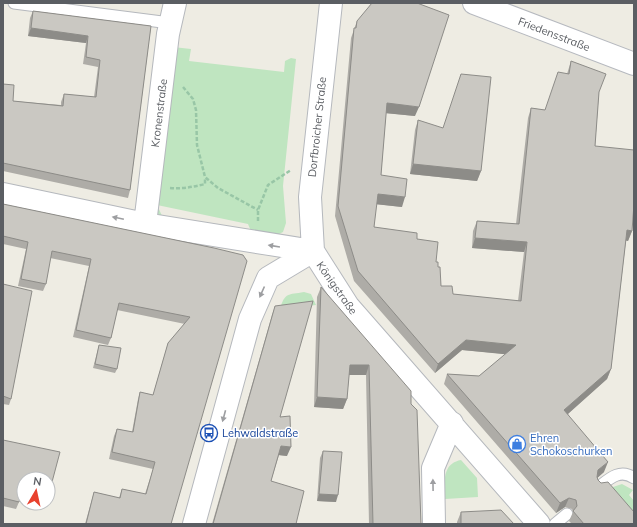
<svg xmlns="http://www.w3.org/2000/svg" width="637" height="527" font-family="Mulish,sans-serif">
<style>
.green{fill:#bfe5c0}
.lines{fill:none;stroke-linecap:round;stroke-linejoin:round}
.service-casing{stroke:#b5b8bd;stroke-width:13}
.minor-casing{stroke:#b5b8bd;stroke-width:24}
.secondary-casing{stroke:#b6b9bf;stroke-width:24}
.path{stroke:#98c6a6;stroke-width:2.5;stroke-dasharray:4 2;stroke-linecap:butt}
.service{stroke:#fff;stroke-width:11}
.minor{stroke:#fff;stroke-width:22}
.secondary{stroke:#fff;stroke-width:22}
.wall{fill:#aeaca7}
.shaded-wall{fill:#8d8c88}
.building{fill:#cac8c2;stroke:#8d8c88}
.oneway{fill:#9d9ea1}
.labels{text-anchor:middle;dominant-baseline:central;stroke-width:3;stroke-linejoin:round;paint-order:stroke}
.street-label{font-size:11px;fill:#5b5e63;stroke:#fff}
.transit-label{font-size:11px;fill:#164399;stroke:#fff;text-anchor:start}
.shop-label{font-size:11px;fill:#366cbe;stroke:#fff;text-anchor:start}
</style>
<rect width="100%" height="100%" fill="#eeece3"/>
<path class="green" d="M173,47L191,49L189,61L284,72L285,61L291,58L296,59L283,186L286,223L283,232L275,236H253L248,224L157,205L163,218L150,217Z
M304,292L311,294L316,305L280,309C285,292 288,295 304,292Z
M461,460L477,478L478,497L445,499C445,483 441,464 461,460Z
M622,484L633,490L629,495L634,501V520L607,489Z"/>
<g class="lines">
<g class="service-casing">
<path id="service" d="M14,3L170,23
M600,486C611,477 621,469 634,478
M555,524L567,514"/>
</g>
<g class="minor-casing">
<path id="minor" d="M3,194L145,224L313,251L348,306L539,524
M145,224L168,34L175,3
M313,251L310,197L331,3
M194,524L250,319L268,278L313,251
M434,524L433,468L452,423"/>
</g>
<g class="secondary-casing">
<path id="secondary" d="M474,3L634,64"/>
</g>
<path class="path" d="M183,87L193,99L196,110L197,145L205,177L218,188L258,210
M170,188C182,189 193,187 205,184V178
M258,221V210L268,185L291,170"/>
<use href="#service" class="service"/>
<use href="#minor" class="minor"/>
<use href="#secondary" class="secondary"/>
</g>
<path class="wall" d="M33,11L151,26L130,190L128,198L3,171V84L13,101L61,105V102L64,94L94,97L98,67L83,64L86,43L28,36L30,18Z
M357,21L415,116L386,113L381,175L402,207L376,204L374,227L417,239L436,262L438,267L441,286L453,294L518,301L524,252L472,248L473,231L477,221L516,224L528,118L531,108L545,110L567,74L571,61L599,92L595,146L632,231L628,241L626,240L611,369L607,379L568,414L604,472L597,478L598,480L634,524H572L569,521L573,512L572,509L565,507L556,513L444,384L447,374L479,376L506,354L462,350L435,373L354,281L335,216L351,38Z
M418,120L481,171L477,181L410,174L415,130Z
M3,204L214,248L171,524H85L92,499L94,492L119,498L122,489L145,494L153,469L109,459L114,436L117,429L132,432L138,399L140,392L153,395L168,343L185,324L117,310L111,338L108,345L73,337L89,266L50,258L46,284L43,291L18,286L26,249L3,244Z
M3,284L11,399L9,405L3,404Z
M321,287L411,404L421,524H369L366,375H349L347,399L343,409L314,407L317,297Z
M275,306L280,417L287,456L279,455L271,481L296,524H212L272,315Z
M99,345L117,369L115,373L93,368Z
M3,440L52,482L49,489H48V479H24L19,502L16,509L3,506Z
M323,451L336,502L317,501L320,458Z
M461,512L514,524H457V522Z"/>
<path class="shaded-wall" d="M31,28L88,36L86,43L28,36Z
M387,103L419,107L415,116L384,113Z
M413,164L481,171L477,181L410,174Z
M378,194L405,197L402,207L374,204Z
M627,230L632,231L628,241L623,240Z
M475,238L527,242L524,252L472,248Z
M466,340L516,345L513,355L462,350L435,373L438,364Z
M350,365H369L366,375H346Z
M611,369L607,379L561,420L564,410Z
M317,397L347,399L343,409L314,407Z
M281,446L291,447L287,456L278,455Z
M608,462L604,472L595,480L598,470Z
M319,494L338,495L336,502L317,501Z
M569,498L565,507L556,513L560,503Z"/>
<path class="building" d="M372,3H417L449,15L419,107L387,103L381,175L407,179L405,197L378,194L374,227L417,233V239L438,242L436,262H438V267H440L441,286H452L453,294L521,301L527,242L475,238L477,221L519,224L531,108L545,110L558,72L569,74L571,61L606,74L599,92L595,146L634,150V204L632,231L627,230L611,369L564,410L608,462L598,470L597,477L598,480L601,483L608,482L634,512V524H584L573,511L577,506L576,500L569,498L560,503L447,374L479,376L516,345L466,340L438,364L358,271L338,206L354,28H356L357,21Z
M33,11L151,26L130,190L3,163V84L14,85L13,101L63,106L64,94L96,97L100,60L86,57L88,36L31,28Z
M461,74L491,77L481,171L413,164L418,120L443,128Z
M3,204L214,248L243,255L247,261L171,524H86L94,492L120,498L122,489L146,494L155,462L112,452L117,429L133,432L140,392L153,395L168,343L190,317L119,303L111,338L76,330L91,259L52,251L46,284L21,279L28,242L3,236Z
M3,284L32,291L11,399L3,396Z
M321,287L411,391V404L417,410L421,524H373L369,365H350L347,399L317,397Z
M313,301L280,417L290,416L291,447L281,446L271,481L304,491L296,524H213L275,306Z
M99,345L121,348L117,369L95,364Z
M3,440L60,452L52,482L48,481V479H39L26,476V479H24V484L19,502L3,498Z
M323,451L342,452L338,495L319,494Z
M501,510L514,524H461V512Z"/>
<defs><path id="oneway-solid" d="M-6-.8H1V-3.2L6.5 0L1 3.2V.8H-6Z"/></defs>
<g class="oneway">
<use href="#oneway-solid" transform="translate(118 218) rotate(-168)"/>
<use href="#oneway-solid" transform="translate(274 246) rotate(-171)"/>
<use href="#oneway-solid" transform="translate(262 292) rotate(114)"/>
<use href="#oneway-solid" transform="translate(224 416) rotate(105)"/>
<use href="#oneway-solid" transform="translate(433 485) rotate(-91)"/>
</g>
<defs>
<g id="bus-ring" transform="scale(0.9)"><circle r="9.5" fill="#fff" stroke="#1a4fb4" stroke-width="1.5"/><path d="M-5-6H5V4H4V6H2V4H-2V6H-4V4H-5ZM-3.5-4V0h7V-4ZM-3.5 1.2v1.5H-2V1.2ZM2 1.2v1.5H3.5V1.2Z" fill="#1a4fb4"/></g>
<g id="shop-ring" transform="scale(0.9)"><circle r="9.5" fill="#fff" stroke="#3f7fe0" stroke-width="1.5"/><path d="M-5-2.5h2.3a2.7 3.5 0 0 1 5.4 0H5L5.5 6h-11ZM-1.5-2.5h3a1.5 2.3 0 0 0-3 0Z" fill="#3f7fe0"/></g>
</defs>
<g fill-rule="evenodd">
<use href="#bus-ring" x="209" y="433"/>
<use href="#shop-ring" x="517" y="444"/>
</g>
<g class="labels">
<g class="street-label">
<text transform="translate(554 34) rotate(21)">Friedensstraße</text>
<text transform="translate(159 113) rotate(-83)">Kronenstraße</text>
<text transform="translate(317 127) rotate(-84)">Dorfbroicher Straße</text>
<text transform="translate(337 288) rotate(55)">Königstraße</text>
</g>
<g class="transit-label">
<text x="222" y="433">Lehwaldstraße</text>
</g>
<g class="shop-label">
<text x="530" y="438">Ehren<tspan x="530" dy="13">Schokoschurken</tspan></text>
</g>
</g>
<rect width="637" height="527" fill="none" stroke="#5b5e63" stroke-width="8"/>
<g transform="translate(36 491) rotate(9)"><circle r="19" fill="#ffffff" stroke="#bdbfc1"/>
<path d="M0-3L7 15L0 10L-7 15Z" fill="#e8412e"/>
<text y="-6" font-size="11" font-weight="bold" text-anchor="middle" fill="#5b5e63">N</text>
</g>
</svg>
